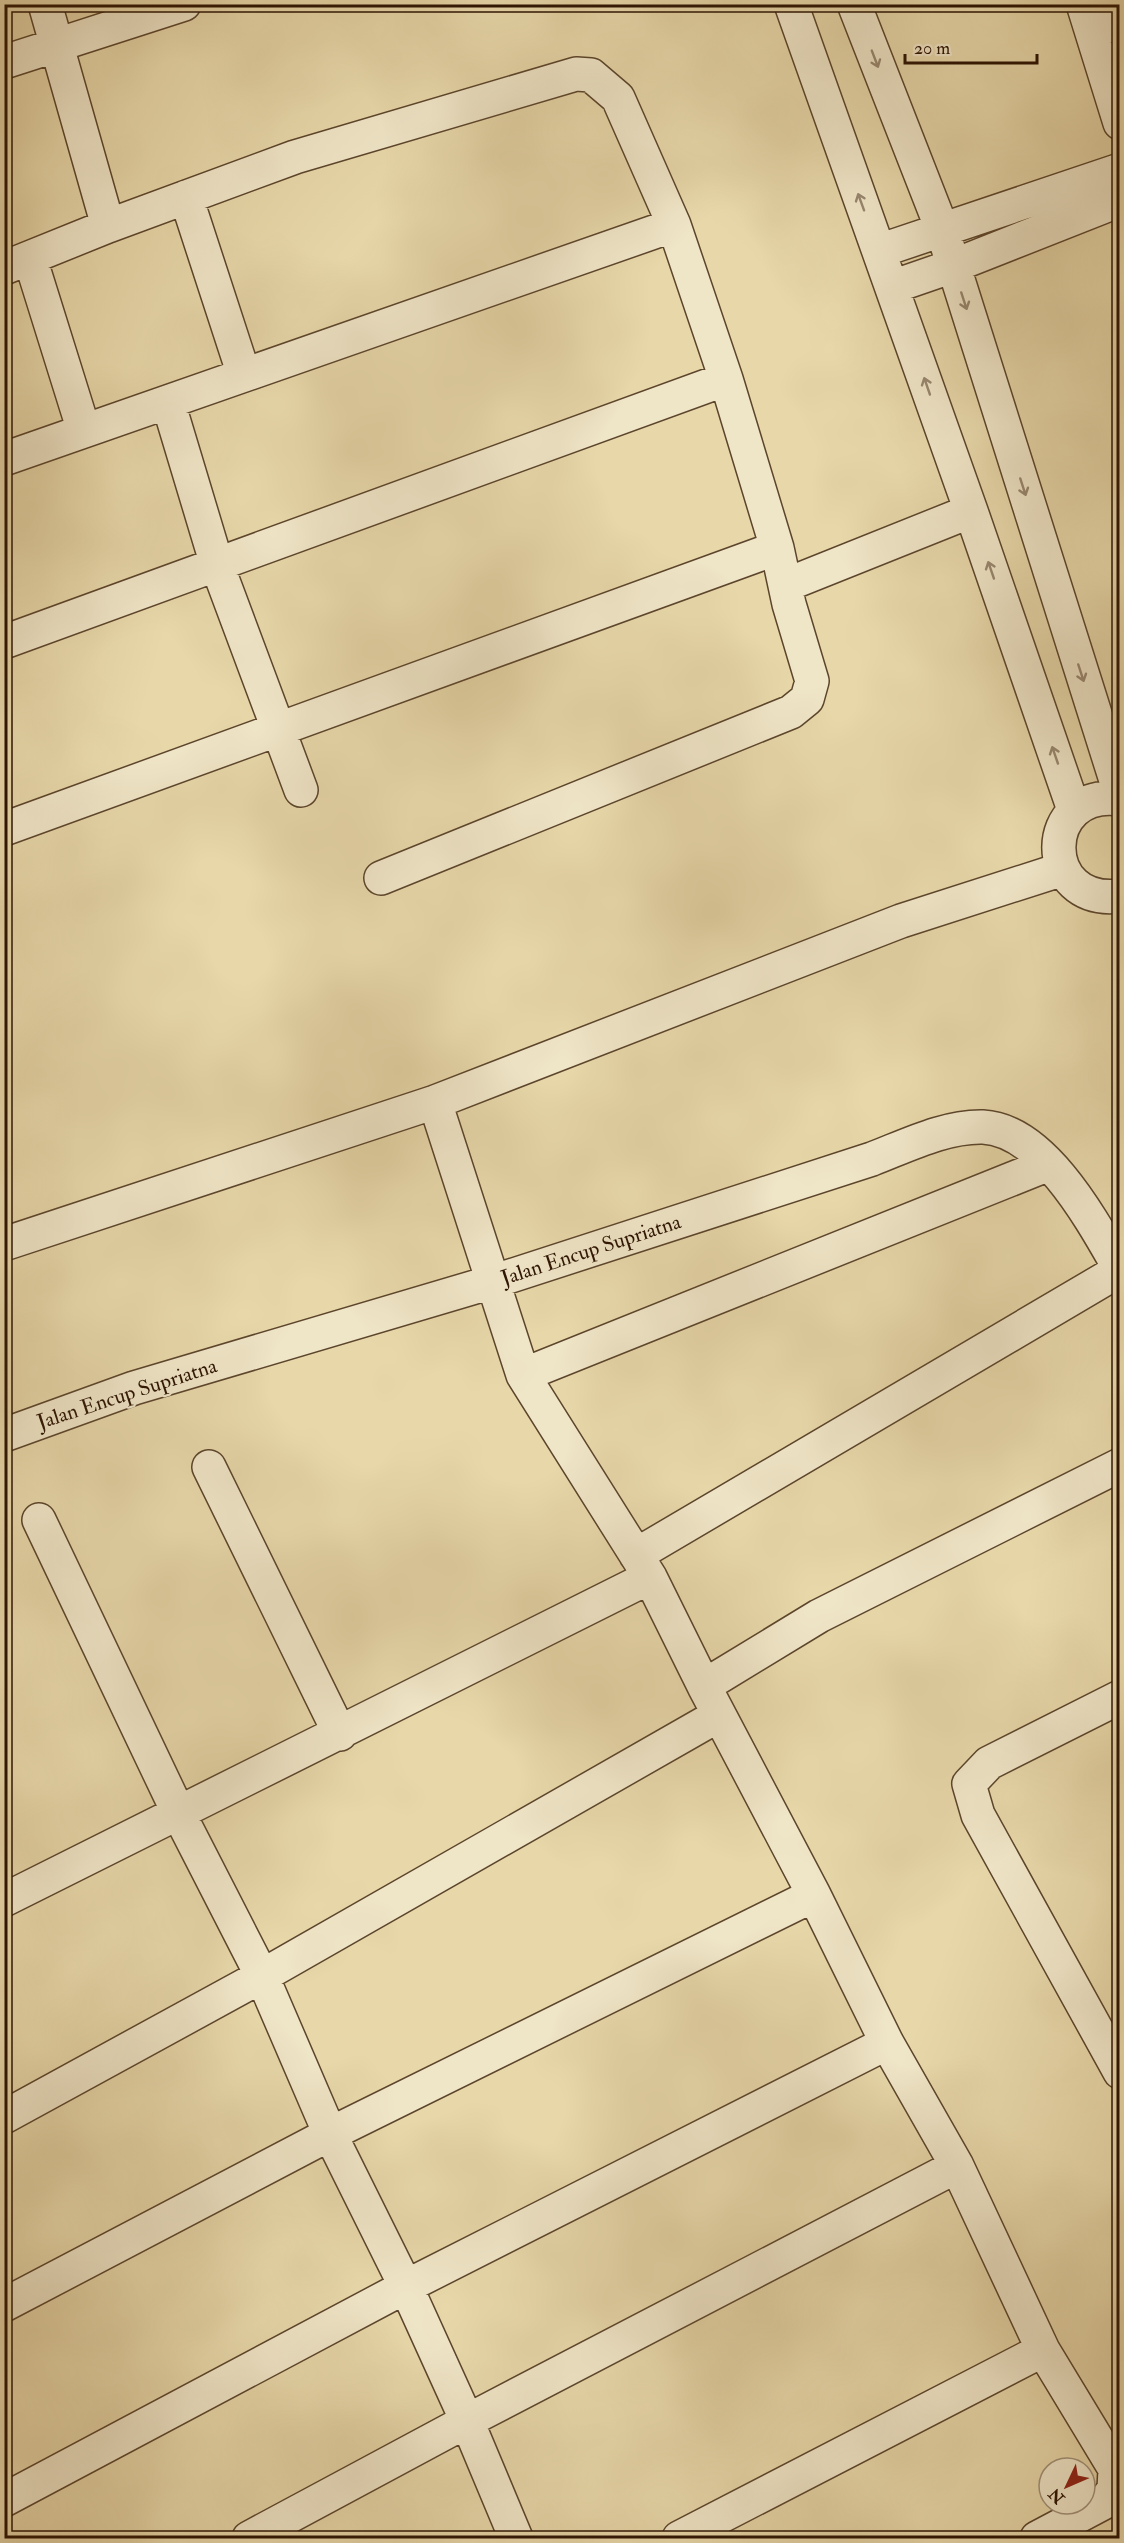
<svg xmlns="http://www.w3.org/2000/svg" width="1124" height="2543" font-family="'IM FELL Double Pica',serif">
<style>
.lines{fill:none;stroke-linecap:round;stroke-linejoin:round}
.minor-casing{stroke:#5c452c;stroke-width:36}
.minor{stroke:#efe5c7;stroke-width:33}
.oneway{stroke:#98876f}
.labels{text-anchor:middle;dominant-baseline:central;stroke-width:4.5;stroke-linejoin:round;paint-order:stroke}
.street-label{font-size:21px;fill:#2d1403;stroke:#efe5c7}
</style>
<rect width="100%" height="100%" fill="#e7d7a9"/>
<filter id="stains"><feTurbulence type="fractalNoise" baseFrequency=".00333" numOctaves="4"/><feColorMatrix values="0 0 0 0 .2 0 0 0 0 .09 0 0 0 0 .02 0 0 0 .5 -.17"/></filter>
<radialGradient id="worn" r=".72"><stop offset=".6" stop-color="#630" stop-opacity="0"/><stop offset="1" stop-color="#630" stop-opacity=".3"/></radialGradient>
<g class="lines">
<g class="minor-casing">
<path id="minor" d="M45,4L108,226
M791,4L971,511L1074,810
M854,4L942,229L1120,793
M1083,4L1120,123
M1092,32L1120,22
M4,62L184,4
M186,197L244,375
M879,251L1120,170
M30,258L84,431
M4,268L108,226L295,157L576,74L591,75L618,98L674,225L726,379L777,548L789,604L812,681L807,699L791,712L381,878
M892,287L953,266L1120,200
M168,402L217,565L301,790
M4,459L674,225
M786,585L971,511
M4,642L726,379
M1120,799C1039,788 1038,906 1120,896
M4,829L777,548
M435,1102L523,1375L650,1577L704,1686L814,1895L887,2043L957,2166L1043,2350L1115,2469L1114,2489L1105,2502L1037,2538
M4,1244L435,1102L901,921L1063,869
M523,1375L1049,1164
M4,1435L134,1388L492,1282L872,1159C906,1146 945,1126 983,1127C1044,1130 1093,1222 1120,1269
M209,1467L340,1734
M39,1520L179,1814L262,1976L330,2134L408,2291L467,2421L516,2538
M636,1555L1120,1270
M704,1686L819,1616L1120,1465
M1120,1697L989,1763L969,1784L978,1815L1120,2072
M4,1900L650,1577
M4,2117L262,1976L719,1715
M4,2305L330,2134L814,1895
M4,2500L405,2287L887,2043
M249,2538L467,2421L957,2166
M679,2538L1043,2350"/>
</g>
<use href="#minor" class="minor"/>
</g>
<defs><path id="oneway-shaft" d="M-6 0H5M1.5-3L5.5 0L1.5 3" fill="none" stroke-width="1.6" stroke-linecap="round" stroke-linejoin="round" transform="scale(1.5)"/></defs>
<g class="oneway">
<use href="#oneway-shaft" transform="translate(875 59) rotate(69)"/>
<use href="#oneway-shaft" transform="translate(861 202) rotate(-110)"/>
<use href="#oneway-shaft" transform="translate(964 301) rotate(72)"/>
<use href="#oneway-shaft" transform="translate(927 386) rotate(-109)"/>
<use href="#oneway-shaft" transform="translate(1023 487) rotate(72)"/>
<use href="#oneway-shaft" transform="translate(991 570) rotate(-109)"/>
<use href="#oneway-shaft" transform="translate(1081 673) rotate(72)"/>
<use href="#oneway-shaft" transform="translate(1055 755) rotate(-109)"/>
</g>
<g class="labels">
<g class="street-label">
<text transform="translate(591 1250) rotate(-18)">Jalan Encup Supriatna</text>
<text transform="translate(127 1394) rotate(-18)">Jalan Encup Supriatna</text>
</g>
</g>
<rect width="1124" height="2543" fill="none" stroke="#e7d7a9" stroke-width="24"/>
<rect x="6" y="6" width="1112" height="2531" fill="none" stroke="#2d1403" stroke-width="3"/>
<rect x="12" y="12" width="1100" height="2519" fill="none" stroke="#2d1403" stroke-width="1.5"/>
<g transform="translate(1067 2486) rotate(226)"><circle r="28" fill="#efe5c7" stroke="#a19179" stroke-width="1.5"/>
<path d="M0-4.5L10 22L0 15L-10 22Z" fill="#8f2418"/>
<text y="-9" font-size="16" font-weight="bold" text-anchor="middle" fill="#2d1403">N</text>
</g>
<path d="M905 54v9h132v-9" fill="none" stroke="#2d1403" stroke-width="3"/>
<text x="914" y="54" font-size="18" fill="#2d1403" stroke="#efe5c7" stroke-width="4.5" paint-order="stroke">20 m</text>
<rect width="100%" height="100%" filter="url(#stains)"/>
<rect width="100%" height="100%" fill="url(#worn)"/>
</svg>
